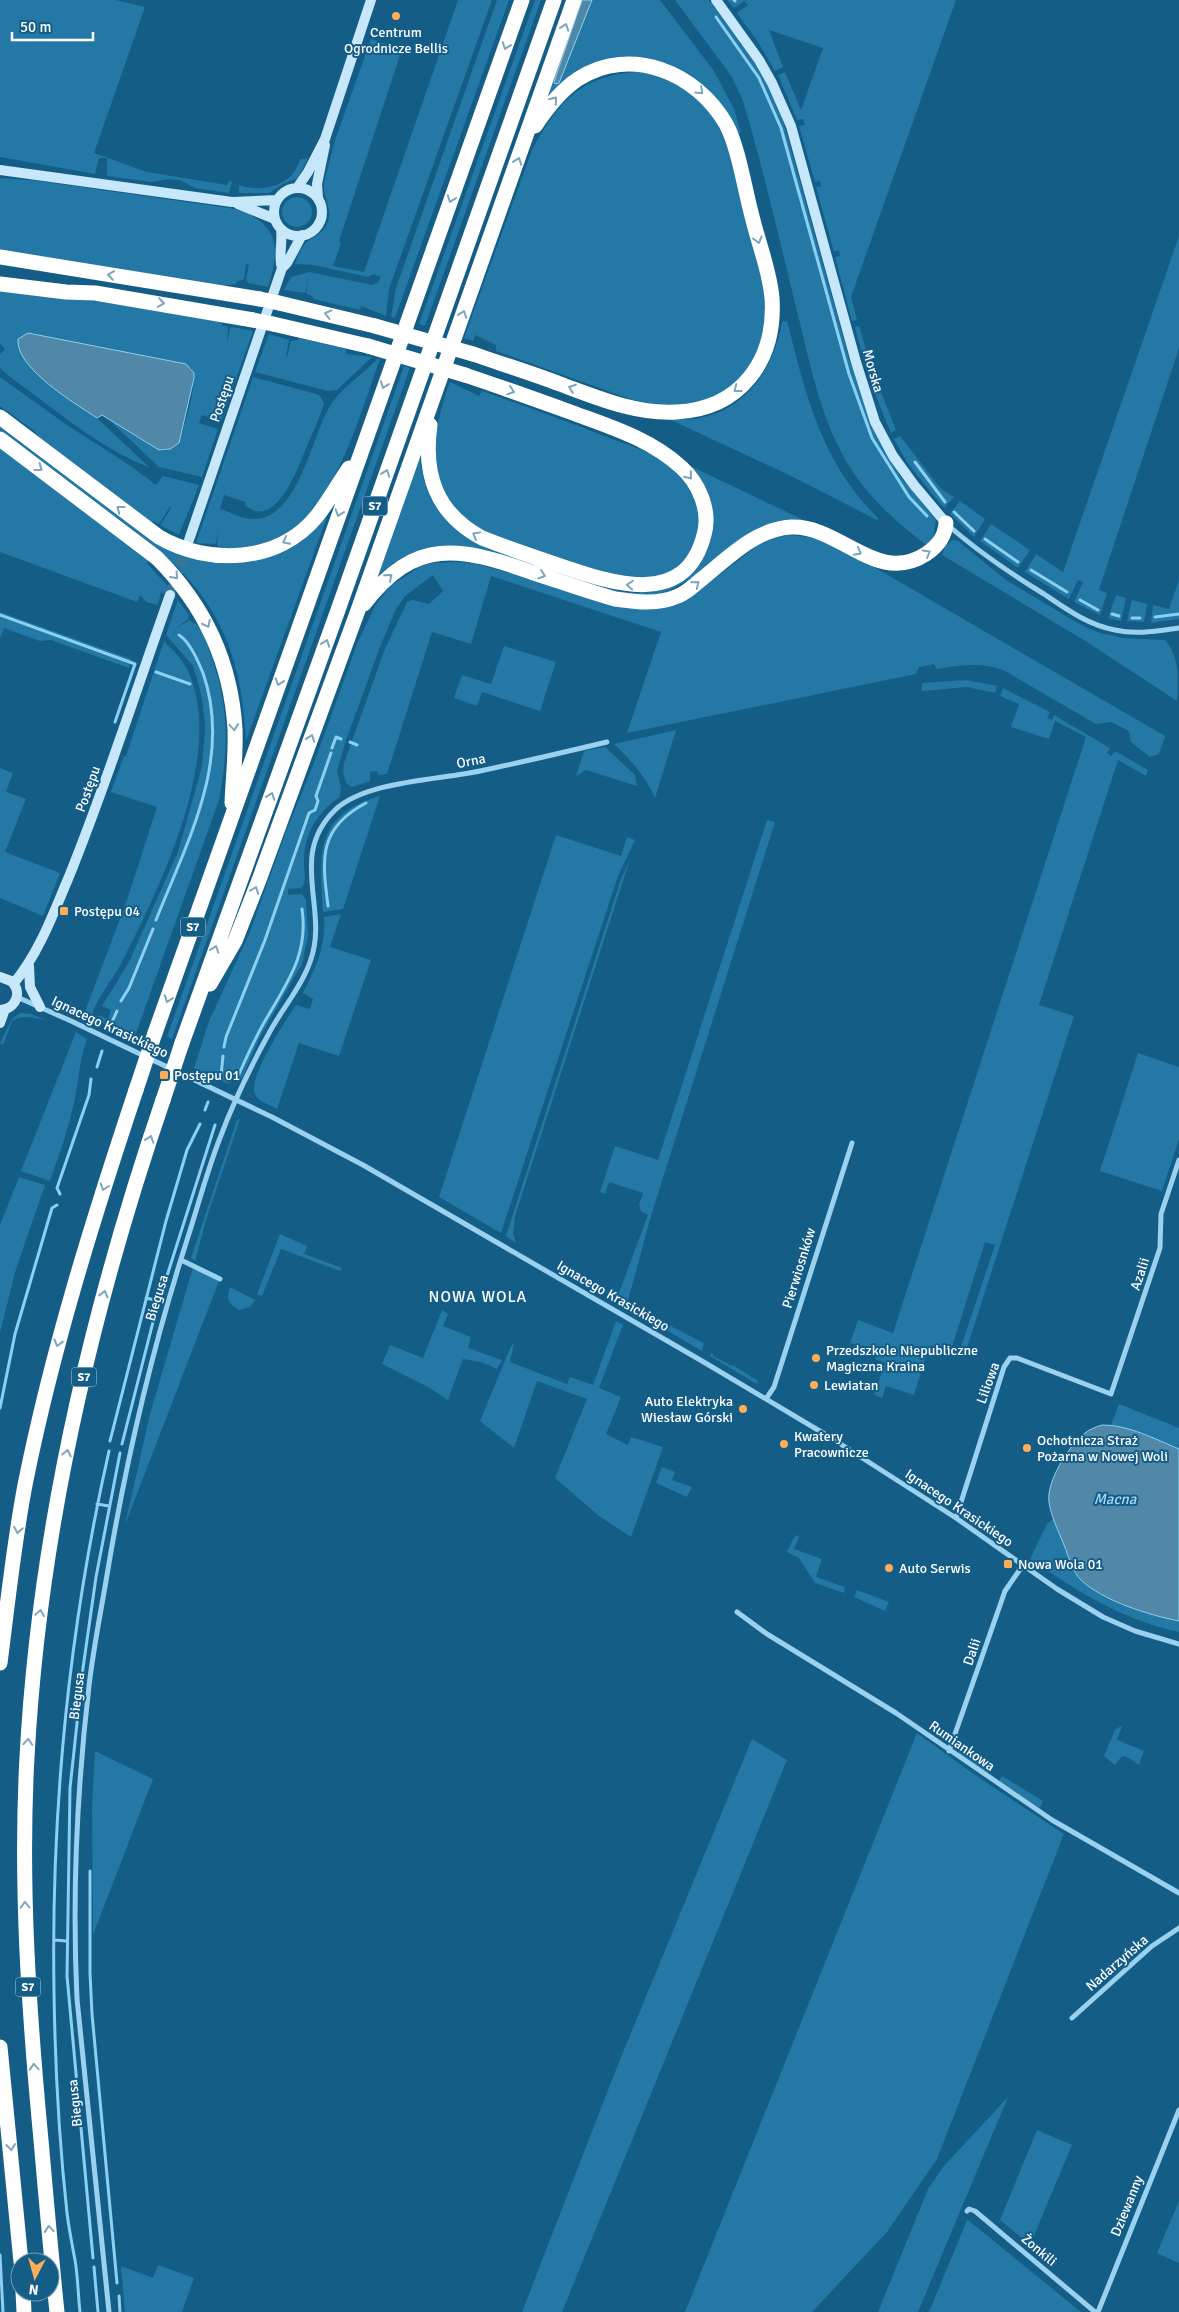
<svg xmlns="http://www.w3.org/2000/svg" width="1179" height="2312" font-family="Signika,sans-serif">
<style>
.green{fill:#2378a5;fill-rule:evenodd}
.water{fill:#5188a7;stroke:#8bd0f2}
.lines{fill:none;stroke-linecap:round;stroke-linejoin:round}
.stream{stroke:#8bd0f2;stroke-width:3}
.secondary-tunnel{stroke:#377599;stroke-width:10;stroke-dasharray:10 5;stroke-linecap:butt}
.street{stroke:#99d1ef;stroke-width:5}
.secondary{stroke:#c7e7fa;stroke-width:10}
.highway{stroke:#fff;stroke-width:15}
.highway-bridge{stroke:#fff;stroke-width:15}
.oneway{stroke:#7ea6bd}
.poi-dot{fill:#ffad57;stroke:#145d87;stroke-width:2}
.labels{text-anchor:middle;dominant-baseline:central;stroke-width:4;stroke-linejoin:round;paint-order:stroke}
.shield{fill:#145d87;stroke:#b8cedb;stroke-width:1}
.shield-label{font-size:12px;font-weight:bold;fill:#fff}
.poi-label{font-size:14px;fill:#fff;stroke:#145d87;text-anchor:start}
.street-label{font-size:14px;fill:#fff;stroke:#145d87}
.water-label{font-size:15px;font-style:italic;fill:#a4dbf7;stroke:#145d87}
.quarter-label{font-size:16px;letter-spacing:1px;fill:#fff;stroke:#145d87}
</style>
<rect width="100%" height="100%" fill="#145d87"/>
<path class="green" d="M0,0H116L145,7L94,153L147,172L227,185L229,181L232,182L229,193L195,188L179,180L169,179L151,182L107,176V158H99L95,174L0,157Z
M458,0H492L389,289L386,316L361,306L360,310L313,299V297L306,293L309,276L305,293L284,290L291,277L310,272L372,285L378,282L381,277L373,274L368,277L313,265L295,264C298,257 300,248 306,243C314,236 324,233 328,222C333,208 322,197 324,183L335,140L371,39L402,49L339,241L341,243L333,266L364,272Z
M497,0H509L395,318L391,317L396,288Z
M535,0H541L425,326L419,324Z
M580,0H660L714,71L734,109L741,133H737L705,88L631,60L543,103Z
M675,0H709L756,65L770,90L784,124L848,355L872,427L900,476L936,520L933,537L928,546C898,524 871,500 851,469C821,422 811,367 798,315C780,243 764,171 743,101L732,77Z
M727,0H956L851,297L857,320L852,321L835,257L840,256L839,250L834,252L816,187L821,186L820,181L815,182L799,126L805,125L803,119L797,120L778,75L785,72L801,110L823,48L769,30L783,67L775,71L758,42L737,13L748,5L744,1L734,8Z
M636,72L653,74L683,88L709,110L722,132L729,148L764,283L765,341L741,381L708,400L676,405L648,403L633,400L496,351V345L475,335L473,341L464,338L532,150C558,103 579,76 636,72Z
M308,158L298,178L283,184L269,193H239V185C257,191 276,189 291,176C295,172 298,164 301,159Z
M0,178L31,180L229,208L252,213V216C282,232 277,259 268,287L248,283L246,279L249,265L246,264L244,279L236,282V284L219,286L0,250Z
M282 212a15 15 0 1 1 30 0a15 15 0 1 1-30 0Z
M1179,236V348L1099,590L1107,593L1100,615L1074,602L1083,582L1078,580L1069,599L1025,572L1036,554L1063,572Z
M0,289L117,304L222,322V325L228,327L227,343L230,328L232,327L253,331L221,421L202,415L199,423L218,429L202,477L159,467L109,420L159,450L166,451L179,444C183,427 200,382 191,368L29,365L65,397L97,418L149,467C98,448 54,408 10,377L0,368V354L5,349L0,343Z
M787,321C806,395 821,462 878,518L877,520L791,476L669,419C677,418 685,420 692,419C744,414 774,369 782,322Z
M859,326L870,364L896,430L891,433C876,398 864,364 855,327Z
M269,334L289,340L286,357H287L291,341L298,340L299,338L346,349V354L372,357L337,390L328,391L255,372Z
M377,359H380C359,416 333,519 271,543C257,548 239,549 225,551V547L217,546L218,530L216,544L196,543L253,377L316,394L320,396L324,403C320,418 313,432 307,446C298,467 276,532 245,505V502L224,495L220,509C230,512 242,519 253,519C298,520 311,438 329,408C340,388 362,376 377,359Z
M404,366L410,368L172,1039L167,1037Z
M0,377L67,425L131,466L156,485L163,476L199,485L179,535L160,525L170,510L171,505L159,524L153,521L151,525L56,455L33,430L0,406Z
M450,382L479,396L482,391C524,406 567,421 609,438C625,444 644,449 658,458C673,466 691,483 696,499C707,531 689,569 656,577C623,585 591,569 560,559C538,552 514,546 492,537C424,505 427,443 450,382Z
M0,425L187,557L226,564L246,562L264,557L328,514L246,741C244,698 236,651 213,613C186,566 143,538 101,506C67,481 34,456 0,431Z
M900,436L941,489L954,497L944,508L908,464L894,439Z
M0,448L148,560L147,563C153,571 161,578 168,586C175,596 182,606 189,615L188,619L176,628L190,620C192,623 196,623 198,626C205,633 208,646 211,655C229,706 229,747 219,800L134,1039L96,1020L98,1015L108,1019L111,1010L102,1006L129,962L178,852L202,766L205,729L203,704L198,682L193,666L166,635L178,599L161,592L158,605L146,602L140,595L137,602L0,552Z
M420,456C425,525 473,543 529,562C553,570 577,578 601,587C619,591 642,597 660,589C667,586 702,543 710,534L686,464L808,522L796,521L663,594L641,597L418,551C403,557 388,565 377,577Z
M960,501L985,519L974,537L950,514Z
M991,524L1030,550L1018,568L980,541Z
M789,535L816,538L855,556L1165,736L1159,754L1150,757L1131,742L1129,731L1111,722L1096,724L1005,671C983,662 960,665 937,669L934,664L919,667L916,674L627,733L661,632L491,576L471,644L432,632L387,774L378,775L377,771L370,772V781L352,787L346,783L343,772L344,763L385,649L407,602L413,600L429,604L443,591L433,575L405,596L396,609L380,647L345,743L337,771L341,788L340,797C319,810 305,833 304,858C303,867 307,878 303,886L301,888L288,889V895L302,894L306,900L308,936L302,964L260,1037L242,1078L236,1077L230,1083H226L194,1068L209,1021L249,934L287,829L314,763L357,644L375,606L390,586L421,566L432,563L456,562L477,564L513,574L609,604L698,591L761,543L777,537Z
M953,540L958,541L1006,580L1081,625L1100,633L1123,638L1165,640C1179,655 1179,681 1177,701L1087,642L942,555L945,546Z
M1179,580V619L1151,623L1153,605L1169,609Z
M1116,595L1126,598L1121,621L1108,618Z
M1132,600L1147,604L1144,622L1127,621Z
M0,612L131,659L129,668L51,640L40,641L4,628L0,638Z
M164,641C172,650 183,659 188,671C226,753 160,887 122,962C113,980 96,998 91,1018L84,1014L126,903L157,807L111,792L124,756H126Z
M504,646L556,662L540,711L482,692L477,706L454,698L462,675L491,684Z
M966,680L997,686L995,693L967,687L922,691V683Z
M1003,688L1050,712L1047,718L1052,720L1054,715L1110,748L1107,753L1111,756L1115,751L1148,770L1146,776L1118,760L1039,1005L1074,1016L964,1357L929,1346L914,1395L886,1386L882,1398L874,1395L885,1363L875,1359L877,1351L850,1343L858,1320L893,1333L1086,737L1055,721L1049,739L1011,727L1019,704L1000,696ZM985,1242L995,1245L960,1350L952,1347Z
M676,730L655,798C645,776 632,761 614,744Z
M605,747L635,775L637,786L586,770L576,776L584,751Z
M0,768L13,773L6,792L26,799L5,852L60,873L43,916L0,898Z
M380,796L343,909L323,912C319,856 314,814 380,796Z
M767,820L775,822L651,1216L627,1304L704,1343L702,1351L616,1301L648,1215L641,1211L639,1205L643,1193L609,1182L605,1194L600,1192L615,1146L658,1160Z
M556,835L621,856L627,837L635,840L618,876L501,1233L439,1197Z
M630,859L515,1216L513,1234L516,1243L506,1236L621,879Z
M341,914L330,947L371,960L339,1056L299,1043L277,1109C270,1105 258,1102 255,1094C247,1079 286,1020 296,1005L310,1009L313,999L303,993C316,968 326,946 324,917Z
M20,1013L31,1014L46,1020C33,1018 24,1014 12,1021L3,1045L0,1043L12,1019Z
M76,1032L87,1039C79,1060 79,1081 74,1103C68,1130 59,1155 50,1181L21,1171Z
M1138,1053L1179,1067V1139L1162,1191L1100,1171Z
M240,1119L206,1220L195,1261L191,1258L237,1120Z
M19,1177L45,1185L16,1269L0,1333V1225Z
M280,1234L307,1246L304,1254L342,1268L340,1271L281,1249L262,1296L257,1294Z
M193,1267L219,1281L125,1525L150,1414Z
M230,1287L255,1300L250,1307L239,1310C228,1304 226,1299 230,1287Z
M442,1310L448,1314L443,1326L471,1337L468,1348L502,1360L497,1369L481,1362L463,1359L448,1400L428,1387L382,1364L390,1345L423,1358Z
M616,1321L623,1325L599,1388L621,1397L606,1434L628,1445L631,1437L663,1447L631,1537L599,1516L555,1478L587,1399L537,1381L514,1448L480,1421L511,1346L514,1343L510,1362L567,1384L570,1377L593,1385Z
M712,1352L713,1356L732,1366L733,1365L758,1381L757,1384L710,1356Z
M1119,1404L1179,1428V1449L1145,1434L1111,1425Z
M662,1467L675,1472L672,1480L692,1487L687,1497L656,1483Z
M1053,1519L1079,1578C1105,1602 1146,1613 1179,1621V1632C1120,1619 1079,1592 1030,1559L1047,1524Z
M797,1535L799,1536L794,1549L822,1559L816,1577L845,1587L844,1593L815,1583L799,1558L787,1552L793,1539Z
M857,1590L889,1602L885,1611L854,1597Z
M1121,1726H1122L1117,1740L1144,1751L1139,1765L1129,1758L1122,1756L1115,1765L1104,1756L1115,1730Z
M917,1733L975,1775L1064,1834L937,2159L887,2232L812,2312H685Z
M752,1739L787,1760L562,2312H522L617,2067Z
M958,1746L992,1769L988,1773L958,1753Z
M95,1751L153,1779L93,1935L92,1806Z
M1002,1776L1043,1801L1040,1808L999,1781Z
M1008,2097L918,2312H878L928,2189L943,2167Z
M1037,2130L1072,2145L1030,2245L1000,2220Z
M1179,2201V2263L1157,2253Z
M967,2220H968L1081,2312H929Z
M158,2265L194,2278L182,2312H125L121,2266L153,2278Z"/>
<path class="water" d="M582,0H592L559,83L555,84L554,82Z
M28,333L186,364L194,373V378L179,443L170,449L159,450L102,415L97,418C76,404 15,368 18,339Z
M1102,1425C1129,1425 1155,1439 1179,1449V1621C1149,1615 1103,1601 1081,1580C1072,1571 1069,1557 1064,1545C1059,1532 1051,1517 1049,1502C1046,1482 1069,1445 1085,1433C1090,1429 1096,1427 1102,1425Z"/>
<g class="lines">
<path class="stream" d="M734,0L735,1
M716,17L759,78L781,128L849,374L872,438L909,497L927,516
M915,462L945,502
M954,512L974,531
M985,539L1018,562
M1031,570L1067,592
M1080,600L1098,610
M1112,614L1119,616
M0,615L135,664L115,722
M1155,617L1179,614
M1132,618H1140
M156,672L190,684
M350,742L357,745
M332,748L336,737L341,739
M328,906C322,859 318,828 366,803
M156,920C187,842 233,759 203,673C198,661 190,642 179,635
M121,1001L129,988L153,929
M112,1022L117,1011
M224,1047L226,1037L265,940L309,813L315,810L318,801L316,796L331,753
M97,1067L102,1051
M239,1074C247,1056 255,1038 265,1021C286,984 309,955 302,909
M221,1076L223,1056
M205,1110L208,1102
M60,1194L57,1188L89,1095L91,1079
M146,1298L159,1301L215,1125
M0,1408L15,1334L52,1208L57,1205
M110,1441L166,1221L187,1150L200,1124
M122,1444L153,1322
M97,1504L109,1506
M90,1871V1973L92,2014L117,2283
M55,1940L66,1941
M0,2255L3,2312
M93,2258L67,1976L70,1788L83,1668L96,1577L120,1453
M94,2267L98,2312
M119,2296L120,2312
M80,2312C78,2295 78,2277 75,2260C72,2244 69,2229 67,2213C59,2140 55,2065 54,1991C51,1810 69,1628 109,1451"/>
<path class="secondary-tunnel" d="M170,595L187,544"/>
<path class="street" d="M948,525C978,552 1010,573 1044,594C1066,609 1088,625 1115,630C1136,635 1157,631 1179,628
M17,997L71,1021L272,1117L363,1165L702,1361L828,1436L956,1518L1057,1589L1103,1617L1135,1631L1179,1644
M181,1260L220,1279
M766,1399L774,1387L852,1143
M956,1518L1004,1367L1010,1358H1017L1111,1394L1160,1248L1161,1214L1179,1160
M737,1612L767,1634L896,1713L1052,1820L1179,1893
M949,1751L1005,1591L1023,1565
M1072,2018L1152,1946L1179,1928
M967,2211L969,2209L975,2211L1095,2312
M109,2312L77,1999C72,1895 77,1789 89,1686C93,1651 100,1616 106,1581C125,1465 151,1352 187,1240C198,1206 207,1171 220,1138C233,1103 250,1068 268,1035C281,1010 301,988 310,962C330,909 287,857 335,810C365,781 439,780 480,771C523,762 565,752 607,742
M1098,2312L1179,2110"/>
<path class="secondary" d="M716,0L759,60L772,83L791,126L856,362L875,422L893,456L914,485L946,523
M0,170L232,202L277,200
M297,188L308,172L325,139L371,0
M274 212a24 24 0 1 1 48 0a24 24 0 1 1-48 0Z
M318,198L317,184L325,145
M238,204L275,219
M281,229C283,241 278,258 282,268
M189,540L282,268L287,263L302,235
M29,966L30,987L40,1007
M0,977L11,981C23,992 16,1009 0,1010
M14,983C39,953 53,914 68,879C106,786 136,690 170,595
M0,1023L5,1009"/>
<path class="highway" d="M0,257L260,299
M0,284L66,292L95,293L253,320
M279,303L375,326
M273,324L368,346
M473,354C502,364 531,373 560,384C598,398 635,414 676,412C741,409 776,360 772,298C770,272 759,245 753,220C745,192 739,148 726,124C697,73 631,45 578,79C560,91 547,108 535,126
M0,417L159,537C209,566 279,563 317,516C329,501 338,484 349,468
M430,425C423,475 436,513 482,538C508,548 534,557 561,566C611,583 685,609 704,535C711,511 699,483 681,467C650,439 611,427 573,413C537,400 501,387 465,375
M0,439L157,558C204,605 231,663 235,729C236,754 233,779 232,803
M364,604C415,537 460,547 531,572C559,581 586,591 615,599C636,602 658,605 678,596C688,592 695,584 703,578C729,557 756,529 791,527C840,525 877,586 926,554C938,546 945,537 946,523
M210,984L235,941L259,880L357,613L574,0
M155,1033L522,0
M182,1043L338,610L554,0
M0,1663C8,1602 14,1540 26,1480C53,1347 93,1219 136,1090
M0,2047L21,2262
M23,2292L24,2312
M57,2312C51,2255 46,2197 41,2140C29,2013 20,1885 27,1757C39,1533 91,1311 163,1100"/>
<path class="highway-bridge" d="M260,299L279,303
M253,320L273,324
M375,326L473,354
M368,346L465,375
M136,1090L155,1033
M163,1100L182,1043"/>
</g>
<defs><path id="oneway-chevron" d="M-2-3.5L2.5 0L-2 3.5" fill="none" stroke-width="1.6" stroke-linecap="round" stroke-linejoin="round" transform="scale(1.25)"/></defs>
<g class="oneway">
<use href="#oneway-chevron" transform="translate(565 27) rotate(-71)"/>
<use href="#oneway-chevron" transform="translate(506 46) rotate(110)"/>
<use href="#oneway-chevron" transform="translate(700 91) rotate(43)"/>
<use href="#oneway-chevron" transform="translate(554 100) rotate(-51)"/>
<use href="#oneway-chevron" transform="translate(518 161) rotate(-70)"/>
<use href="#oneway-chevron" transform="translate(451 199) rotate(110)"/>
<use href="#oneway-chevron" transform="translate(758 240) rotate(76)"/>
<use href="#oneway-chevron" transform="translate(111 275) rotate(-171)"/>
<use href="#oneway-chevron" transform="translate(161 303) rotate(9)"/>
<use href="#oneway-chevron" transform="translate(328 314) rotate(-166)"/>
<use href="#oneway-chevron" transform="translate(463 314) rotate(-70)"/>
<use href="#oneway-chevron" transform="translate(384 385) rotate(110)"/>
<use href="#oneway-chevron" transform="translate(572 388) rotate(-160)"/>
<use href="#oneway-chevron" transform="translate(737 389) rotate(142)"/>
<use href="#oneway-chevron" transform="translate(511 391) rotate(19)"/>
<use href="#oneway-chevron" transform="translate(39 468) rotate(37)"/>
<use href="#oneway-chevron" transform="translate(386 473) rotate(-71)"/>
<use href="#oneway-chevron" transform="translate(689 476) rotate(51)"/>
<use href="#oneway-chevron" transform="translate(120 509) rotate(-143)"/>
<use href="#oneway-chevron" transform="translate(339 513) rotate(109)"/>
<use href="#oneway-chevron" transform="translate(476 535) rotate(-151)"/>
<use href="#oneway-chevron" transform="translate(286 541) rotate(152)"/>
<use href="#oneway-chevron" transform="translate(858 552) rotate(28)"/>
<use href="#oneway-chevron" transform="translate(927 553) rotate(-31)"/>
<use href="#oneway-chevron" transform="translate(542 575) rotate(19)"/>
<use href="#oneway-chevron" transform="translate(175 576) rotate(48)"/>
<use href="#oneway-chevron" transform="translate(389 577) rotate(-41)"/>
<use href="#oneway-chevron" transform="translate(696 584) rotate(-39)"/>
<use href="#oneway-chevron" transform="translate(630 585) rotate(-175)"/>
<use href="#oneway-chevron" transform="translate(207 624) rotate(63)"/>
<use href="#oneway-chevron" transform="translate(326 643) rotate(-70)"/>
<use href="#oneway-chevron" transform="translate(279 682) rotate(109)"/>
<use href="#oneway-chevron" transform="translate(234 727) rotate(85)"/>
<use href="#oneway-chevron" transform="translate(311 738) rotate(-70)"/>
<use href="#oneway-chevron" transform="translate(271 796) rotate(-70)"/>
<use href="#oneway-chevron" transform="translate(255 890) rotate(-69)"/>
<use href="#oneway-chevron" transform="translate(215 949) rotate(-71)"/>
<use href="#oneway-chevron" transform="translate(168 999) rotate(110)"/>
<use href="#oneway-chevron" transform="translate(150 1139) rotate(-71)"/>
<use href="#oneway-chevron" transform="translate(104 1187) rotate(108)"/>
<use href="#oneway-chevron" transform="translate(104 1294) rotate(-76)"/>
<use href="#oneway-chevron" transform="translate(58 1343) rotate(104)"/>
<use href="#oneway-chevron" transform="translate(67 1453) rotate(-78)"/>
<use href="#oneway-chevron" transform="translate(18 1530) rotate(99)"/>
<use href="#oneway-chevron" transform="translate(40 1613) rotate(-82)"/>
<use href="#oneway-chevron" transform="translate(28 1742) rotate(-86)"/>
<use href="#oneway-chevron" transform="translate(25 1905) rotate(-92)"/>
<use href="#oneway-chevron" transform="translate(34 2067) rotate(-94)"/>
<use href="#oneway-chevron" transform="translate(11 2147) rotate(84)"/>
<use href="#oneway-chevron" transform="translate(49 2229) rotate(-95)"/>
</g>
<g class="poi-dot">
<circle cx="396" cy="16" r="5"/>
<rect x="59" y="906" width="10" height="10" rx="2.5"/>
<rect x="159" y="1070" width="10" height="10" rx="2.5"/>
<circle cx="816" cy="1358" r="5"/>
<circle cx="814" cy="1385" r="5"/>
<circle cx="743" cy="1409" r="5"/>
<circle cx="784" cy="1444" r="5"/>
<circle cx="1027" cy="1448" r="5"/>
<rect x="1003" y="1559" width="10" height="10" rx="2.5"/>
<circle cx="889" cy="1568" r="5"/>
</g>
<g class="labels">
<g class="shield">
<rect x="362.5" y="496.5" width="25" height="19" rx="4"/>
<rect x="180.5" y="917.5" width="25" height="19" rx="4"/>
<rect x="71.5" y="1367.5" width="25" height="19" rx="4"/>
<rect x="15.5" y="1977.5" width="25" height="19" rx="4"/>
</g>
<g class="shield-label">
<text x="375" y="506">S7</text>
<text x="193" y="927">S7</text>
<text x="84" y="1377">S7</text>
<text x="28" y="1987">S7</text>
</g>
<g class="poi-label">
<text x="396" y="32" text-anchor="middle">Centrum<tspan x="396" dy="16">Ogrodnicze Bellis</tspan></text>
<text x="74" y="911">Postępu 04</text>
<text x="174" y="1075">Postępu 01</text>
<text x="826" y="1350">Przedszkole Niepubliczne<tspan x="826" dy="16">Magiczna Kraina</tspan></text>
<text x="824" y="1385">Lewiatan</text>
<text x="733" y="1401" text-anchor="end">Auto Elektryka<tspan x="733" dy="16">Wiesław Górski</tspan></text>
<text x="794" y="1436">Kwatery<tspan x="794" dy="16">Pracownicze</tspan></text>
<text x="1037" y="1440">Ochotnicza Straż<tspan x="1037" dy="16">Pożarna w Nowej Woli</tspan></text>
<text x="1018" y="1564">Nowa Wola 01</text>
<text x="899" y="1568">Auto Serwis</text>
</g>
<g class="street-label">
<text transform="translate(873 371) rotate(74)">Morska</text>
<text transform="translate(222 399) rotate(-71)">Postępu</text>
<text transform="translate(471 761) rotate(-11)">Orna</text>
<text transform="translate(88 789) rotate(-70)">Postępu</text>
<text transform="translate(110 1027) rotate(25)">Ignacego Krasickiego</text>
<text transform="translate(799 1268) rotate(-73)">Pierwiosnków</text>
<text transform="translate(1140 1274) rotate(-72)">Azalii</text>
<text transform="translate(613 1296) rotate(30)">Ignacego Krasickiego</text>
<text transform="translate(157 1298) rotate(-73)">Biegusa</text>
<text transform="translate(988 1383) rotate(-70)">Liliowa</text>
<text transform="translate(959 1508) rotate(34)">Ignacego Krasickiego</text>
<text transform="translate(972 1652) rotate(-71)">Dalii</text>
<text transform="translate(77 1696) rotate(-83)">Biegusa</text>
<text transform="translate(962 1746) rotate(35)">Rumiankowa</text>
<text transform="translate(1117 1963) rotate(-41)">Nadarzyńska</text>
<text transform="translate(75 2103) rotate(-96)">Biegusa</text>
<text transform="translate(1127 2206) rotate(-68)">Dziewanny</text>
<text transform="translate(1039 2250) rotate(40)">Żonkili</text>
</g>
<g class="water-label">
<text x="1115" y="1499">Macna</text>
</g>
<g class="quarter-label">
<text x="478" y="1297">NOWA WOLA</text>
</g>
</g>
<g transform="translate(35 2277) rotate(186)"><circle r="24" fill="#145d87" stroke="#729eb7"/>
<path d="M0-4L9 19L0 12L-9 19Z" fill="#ffad57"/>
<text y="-8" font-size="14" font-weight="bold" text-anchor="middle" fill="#ffffff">N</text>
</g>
<path d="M12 32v8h81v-8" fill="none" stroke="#ffffff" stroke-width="2.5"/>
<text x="20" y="32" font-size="15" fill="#ffffff" stroke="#145d87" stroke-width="4" paint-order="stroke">50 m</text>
</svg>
